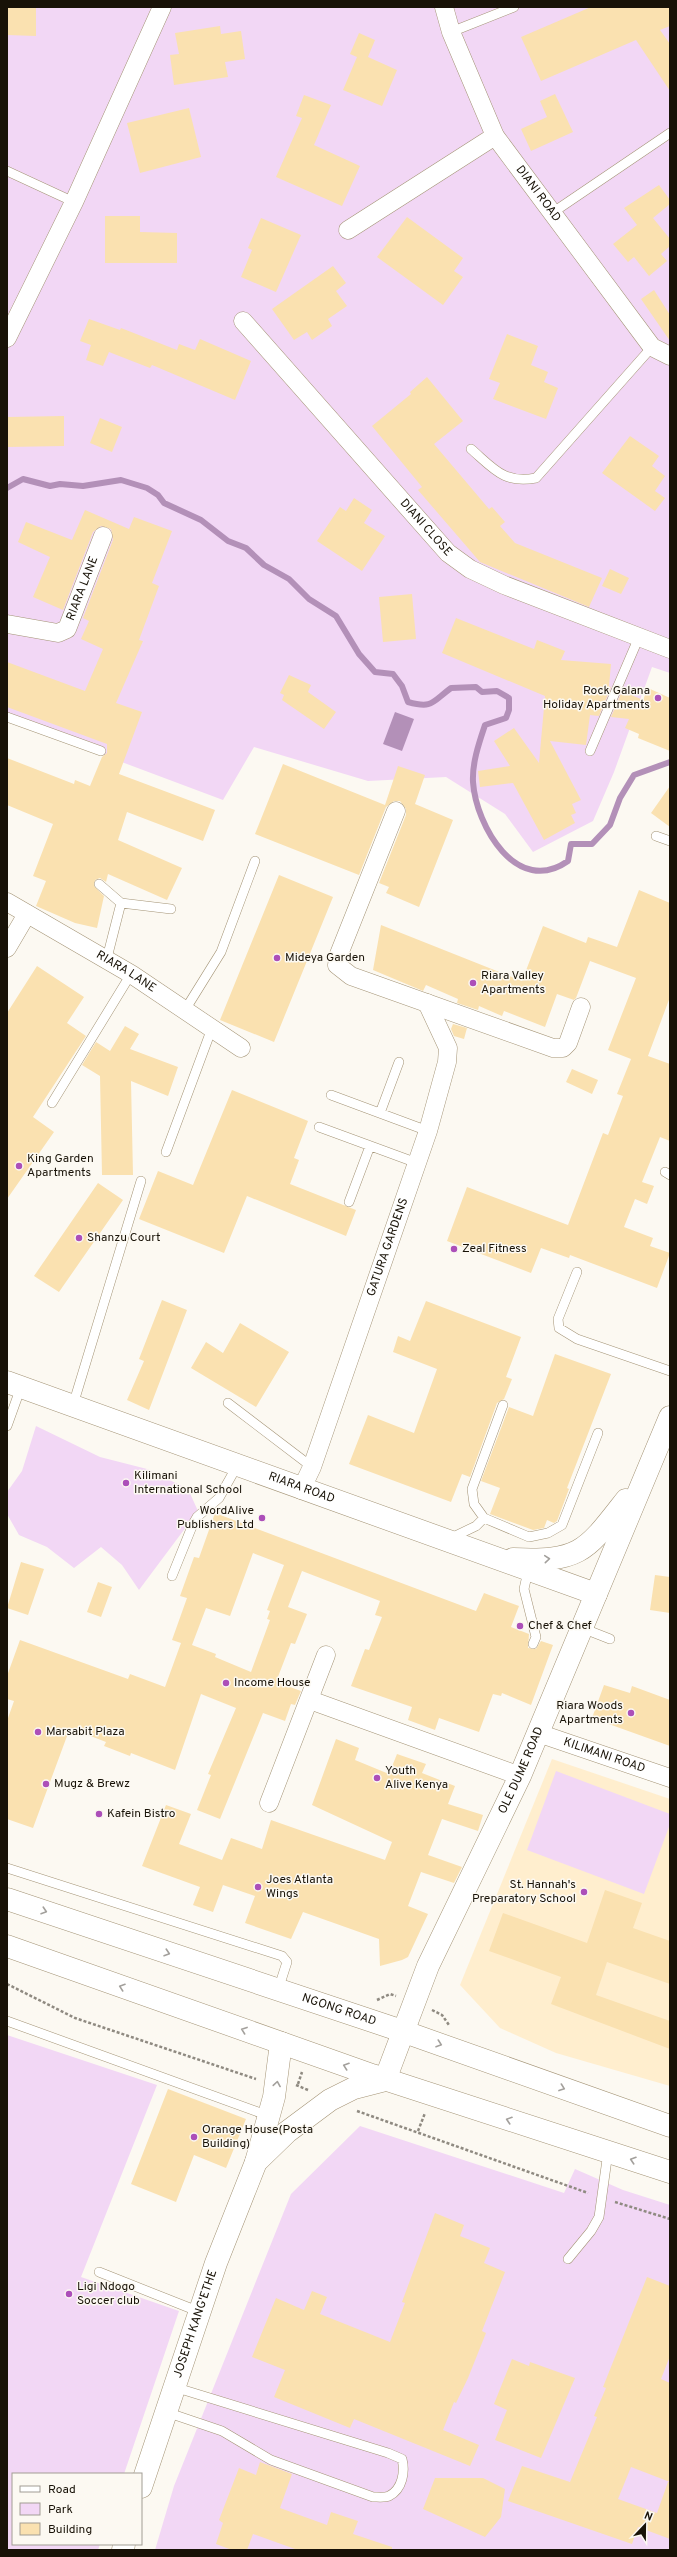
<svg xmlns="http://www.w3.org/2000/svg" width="677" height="2557" font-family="Overpass,sans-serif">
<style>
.built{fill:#ffeece}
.green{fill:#f2d7f5}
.water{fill:#b390b8}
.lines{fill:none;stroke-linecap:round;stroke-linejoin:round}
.stream{stroke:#b390b8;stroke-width:6}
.building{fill:#fae1b0;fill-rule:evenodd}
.service-casing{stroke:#a49476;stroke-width:10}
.minor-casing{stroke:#a49476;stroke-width:19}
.tertiary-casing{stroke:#a49476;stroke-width:23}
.secondary-casing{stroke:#a49476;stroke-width:23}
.path{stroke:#8f8a81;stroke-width:2.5;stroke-dasharray:3 2;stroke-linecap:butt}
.service{stroke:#fff;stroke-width:9}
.minor{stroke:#fff;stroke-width:18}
.tertiary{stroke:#fff;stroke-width:22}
.secondary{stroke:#fff;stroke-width:22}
.oneway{stroke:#a3a09c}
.poi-dot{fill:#ac4fb9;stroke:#fcf9f2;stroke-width:1.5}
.labels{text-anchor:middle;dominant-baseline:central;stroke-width:3;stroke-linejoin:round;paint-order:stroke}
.street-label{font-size:12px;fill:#181207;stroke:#fcf9f2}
.poi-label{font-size:12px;fill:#181207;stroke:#fcf9f2;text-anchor:start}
</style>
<rect width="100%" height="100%" fill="#fcf9f2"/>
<path class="built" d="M552,1759L670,1799V2086L556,2053L500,2028L460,1985Z"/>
<path class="green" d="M7,7H670V673L652,667L614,772L593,821L533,852L505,814L446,777L368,781L254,747L223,800L7,719Z
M36,1426L100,1457L147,1469L188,1489L198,1511L139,1590L122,1565L101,1547L74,1568L47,1547L19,1535L7,1514V1492L22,1471Z
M556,1771L670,1814V1824L644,1894L527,1850Z
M7,2035L157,2085L81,2277L179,2311L124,2474H13V2544H100L98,2550H7Z
M360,2126L564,2193L575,2169L623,2190L670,2205V2550H155L174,2486L291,2194Z"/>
<path class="water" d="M395,712L414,719L402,751L383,744Z"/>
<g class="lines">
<path class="stream" d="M7,488L23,479L50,486L60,484L83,486L121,480L147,488L158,495L164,503L201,520L228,541L246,548L264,565L289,579L309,599L336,616L359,654L375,672L393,674L402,686L408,702C433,709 432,702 451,688L476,687L482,692L497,691L509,698V710L506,718L485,725C479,743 472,763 473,782C476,826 517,897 568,861L571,844H592L610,825L620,798L634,775L670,762"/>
</g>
<path class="building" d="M7,7H36V36L7,35Z
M591,7H670V26L660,30L670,44V91L636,40L541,81L521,37Z
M220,26L221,34L241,31L245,59L225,62L228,77L174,85L170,55L179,54L175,33Z
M359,33L375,40L368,57L397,70L382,106L343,90L357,57L350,54Z
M555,94L573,132L531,151L521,129L547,117L540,101Z
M304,95L331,105L314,145L360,166L342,206L276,177L302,118L296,116Z
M189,108L201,157L140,173L127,123Z
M659,185L670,200V204L653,218L670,239V246L661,254L667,261L649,276L634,257L628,262L613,244L637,225L624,208Z
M105,216H140V232L177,233V263H105Z
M407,217L463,258L454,271L463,277L443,305L377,257Z
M261,218L301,235L276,292L241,277L252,250L248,248Z
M333,266L346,283L336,291L347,306L328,319L332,326L312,340L307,332L294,340L272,309Z
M654,290L670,315V341L641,299Z
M89,319L120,330L121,328L177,350L179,344L195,350L200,339L251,361L235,400L152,365L150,368L109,352L103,366L86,360L91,345L80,341Z
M507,334L538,346L531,365L548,372L544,382L558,388L546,419L493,399L500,383L489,379Z
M427,377L463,421L434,444L489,509L492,507L505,522L500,526L515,543L602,578L589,607L480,562L418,490L422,487L372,426L411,394L410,392Z
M64,416V446L7,447V417Z
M100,418L122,427L112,452L90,443Z
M630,436L659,456L652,466L665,476L655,491L665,498L655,511L602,473Z
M354,498L372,510L364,523L385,536L362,571L317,541L340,507L346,511Z
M85,510L129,529L134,517L172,531L152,583L159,586L139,640L143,641L116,703L142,712L119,774L215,810L203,841L127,812L118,840L182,868L167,900L108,874L106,882L100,878L95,880L94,886L104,896L97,928L75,923L36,906L46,881L33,876L53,824L7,805V758L74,784L75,780L90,786L102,757L107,753V744L7,707V662L85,691L103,649L81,639L89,621L83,618L113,540L111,529L101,526L93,532L63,610L33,597L50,557L18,542L26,522L72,540Z
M610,569L629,578L621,594L602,586Z
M412,594L416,639L383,642L379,597Z
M456,618L534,649L537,640L565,651L561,660L611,664L609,686L611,687L599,716L590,715L586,745L550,741L581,800L572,804L576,813L571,815L575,823L544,840L513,783L480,787L478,771L510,766L494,741L514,728L539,763L545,696L442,653Z
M289,675L311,685L308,692L336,712L324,729L282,700L284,695L280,693Z
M648,688L670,698V751L638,738L639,734L625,728L629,719L611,717L622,691L643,700Z
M283,764L385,805L398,766L425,775L415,804L453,820L419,907L386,893L389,887L379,883L406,815V809L400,801H394L386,807L359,875L255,834Z
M670,786V827L651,813Z
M279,875L333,897L274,1042L220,1020Z
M639,890L670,903V997L648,1056L670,1064V1141L660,1137L642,1182L654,1186L647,1204L635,1199L624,1227L653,1238L650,1246L670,1253L657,1288L570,1255L569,1258L541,1248L531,1273L447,1241L467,1187L568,1225L603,1133L608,1135L623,1096L617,1094L631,1059L608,1050L636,978L590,961L576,998L574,1000L557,994L545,1027L504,1011L502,1016L479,1006L478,1010L457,1003L458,999L426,985L423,991L373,970L381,925L522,981L543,926L586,943L588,937L617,947Z
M37,966L84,997L67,1023L86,1036L33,1117L54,1132L7,1199V1013Z
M453,1024L467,1028L464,1039L454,1036L451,1029Z
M125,1026L139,1034L130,1049L178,1067L168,1096L131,1081L133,1175H102L100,1076L82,1065L96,1042L110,1051Z
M572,1069L598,1080L592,1094L566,1082Z
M232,1090L308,1121L294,1158L299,1160L290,1184L356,1210L346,1236L247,1196L224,1253L139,1219L158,1171L193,1185Z
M98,1183L123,1200L59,1292L34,1276Z
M162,1300L187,1310L149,1410L127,1400L144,1361L139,1359Z
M426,1301L521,1337L506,1377L512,1379L504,1399L497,1403L470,1477L462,1474L451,1502L349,1464L368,1415L414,1433L437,1369L393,1352L398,1336L410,1341Z
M240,1323L289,1352L256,1407L191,1368L206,1342L223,1353Z
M555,1354L611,1374L567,1488L569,1489L557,1521L554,1523L547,1520L544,1528L533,1530L490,1514L500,1488L481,1481L509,1407L533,1416Z
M215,1513L476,1611L484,1593L519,1606L511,1627L529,1634L528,1648L536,1649L541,1641L553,1645L531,1705L502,1693L501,1696L493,1694L479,1732L439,1718L435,1730L408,1720L412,1707L351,1686L365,1649L369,1650L382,1617L375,1615L380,1601L302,1571L288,1607L307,1614L295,1644L291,1643L276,1682L301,1691L295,1705L291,1704L285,1721L263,1713L220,1819L197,1810L211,1775L208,1774L236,1708L201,1694L175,1770L131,1753L130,1756L104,1746L106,1742L70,1728L33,1828L7,1819V1721L14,1701L7,1699V1676L20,1640L128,1679L130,1674L165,1687L181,1643L172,1640L187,1598L180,1596L194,1557L199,1558ZM253,1553L284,1565L267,1610L270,1611L267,1619L270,1620L251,1672L215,1657L216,1654L192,1645L206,1608L230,1616Z
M21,1562L44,1569L28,1615L7,1608Z
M655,1575L670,1577V1613L650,1610Z
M98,1582L112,1587L101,1617L87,1612Z
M604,1685L630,1693L632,1686L670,1700V1746L592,1718Z
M336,1739L359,1748L355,1760L389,1774L397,1754L426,1764L422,1773L455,1786L448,1804L483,1815L478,1831L442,1819L428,1855L462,1867L454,1883L421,1872L408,1906L428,1914L408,1957L402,1960L380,1966L379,1939L303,1912L291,1939L245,1923L255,1896L223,1885L213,1912L193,1905L200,1887L142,1866L166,1805L191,1814L179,1844L222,1860L231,1838L262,1849L271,1820L385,1860L392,1842L312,1805Z
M605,1890L642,1903L633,1928L670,1941V1984L607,1962L596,1995L670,2021V2049L551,2004L561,1977L489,1951L503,1913L587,1943Z
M168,2089L246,2119L226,2168L194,2155L176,2202L131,2184Z
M435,2213L464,2225L460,2236L490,2248L484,2263L505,2272L482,2331L486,2333L468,2378L456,2403L454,2402L443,2430L479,2445L470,2466L354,2419L350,2428L274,2397L285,2370L252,2357L276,2298L304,2310L312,2291L327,2297L320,2314L390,2342L405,2303L402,2302Z
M647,2277L670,2286V2356L661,2379L670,2383V2482L631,2467L618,2499L657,2513L668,2482H670V2539L638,2527L632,2544L508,2501L522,2466L570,2482L597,2417L594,2416L606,2388L603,2387Z
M512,2359L529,2366L530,2362L575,2378L541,2458L495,2440L507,2410L494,2404Z
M260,2462L292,2474L280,2508L327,2525L331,2512L358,2521L353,2534L392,2547V2550H298L253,2534L247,2550H232L216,2544L223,2523L219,2520L239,2468L256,2475Z
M435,2478H483L505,2489L501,2517L485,2537L423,2509Z"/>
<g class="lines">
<g class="service-casing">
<path id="service" d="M451,32L514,7
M7,171L74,202
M552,213L670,133
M471,449C494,469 504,484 536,478L652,347
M7,717L101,751
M590,751L639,637
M656,836L670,841
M99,884L121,903L171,909
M106,962L121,903
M185,1010L221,952L255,861
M331,1095L428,1131
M52,1103L131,974
M380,1113L399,1062
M319,1127L417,1163
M166,1152L212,1028
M665,1172L670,1175
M349,1202L370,1146
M577,1272L558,1319L559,1328L577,1339L670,1371
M228,1403L312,1467
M73,1405L141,1181
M503,1405L472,1489L474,1504L484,1518L529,1537L548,1533L562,1525L598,1433
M7,1426L21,1387
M449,1539L476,1526L484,1518
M528,1571L524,1589L536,1637L533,1644
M172,1576L193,1524L197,1517L219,1498L237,1466
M582,1628L610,1639
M7,1868L282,1956L287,1962L278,1990
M7,2021L269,2116
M568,2259L591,2231L599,2217L608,2152
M99,2272L200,2312
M166,2412L222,2431L271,2460L373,2497C378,2497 385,2498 389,2496C403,2489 405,2471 402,2459L388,2453L174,2387"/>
</g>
<g class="minor-casing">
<g id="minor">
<path id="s1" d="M444,7L451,32L495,136L652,347L670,356"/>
<path d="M348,230L495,136"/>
<path id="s2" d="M243,321L448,553L470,569L504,585L670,649"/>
<path d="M7,338L74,202L162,7"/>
<path id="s3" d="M7,624L58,633L67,629L103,536"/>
<path d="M396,811L339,954L337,965L351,976L553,1048H563L568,1043L581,1007"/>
<path id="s4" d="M7,902L131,974L241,1048"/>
<path d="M7,948L27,914"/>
<path id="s5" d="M301,1490L312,1467L428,1131L447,1062L448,1048L427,1003"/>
<path d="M310,1700L520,1776"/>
<path id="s6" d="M538,1733L670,1778"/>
<path d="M269,1803L326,1655"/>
</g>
</g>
<g class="tertiary-casing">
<g id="tertiary">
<path id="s7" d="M7,1382L596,1594"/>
<path d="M513,1559C581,1562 586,1551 626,1500"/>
<path id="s8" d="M141,2487L216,2263L256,2162L287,2132L330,2100L354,2088L385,2080L428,1966L520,1776L670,1417"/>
<path d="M123,2550L124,2544"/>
</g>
</g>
<g class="secondary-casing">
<g id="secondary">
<path id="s9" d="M7,1899L402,2031L670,2126"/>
<path d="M7,1946L372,2075L670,2172"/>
<path d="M256,2162L274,2097L281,2043"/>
</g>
</g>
<path class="path" d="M7,1984L75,2018L256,2079
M377,2000L390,1994L396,1996
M432,2010L442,2015L449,2025
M298,2084L302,2072
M296,2085L308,2090
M357,2111L588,2193
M418,2131L425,2113
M615,2202L670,2219"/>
<use href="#service" class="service"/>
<use href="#minor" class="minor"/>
<use href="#tertiary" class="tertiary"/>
<use href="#secondary" class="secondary"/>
</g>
<defs><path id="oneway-chevron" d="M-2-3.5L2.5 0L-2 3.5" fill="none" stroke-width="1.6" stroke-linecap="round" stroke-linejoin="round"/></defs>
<g class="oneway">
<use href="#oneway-chevron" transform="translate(547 1559) rotate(-5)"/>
<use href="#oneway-chevron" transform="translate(44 1911) rotate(18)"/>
<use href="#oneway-chevron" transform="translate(167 1953) rotate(18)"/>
<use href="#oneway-chevron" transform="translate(122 1987) rotate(-161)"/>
<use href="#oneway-chevron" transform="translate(244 2030) rotate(-160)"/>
<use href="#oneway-chevron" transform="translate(439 2044) rotate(19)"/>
<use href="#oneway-chevron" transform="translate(346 2066) rotate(-161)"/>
<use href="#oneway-chevron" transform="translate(277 2084) rotate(-81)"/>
<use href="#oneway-chevron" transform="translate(562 2088) rotate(20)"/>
<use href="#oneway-chevron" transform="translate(509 2120) rotate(-162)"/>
<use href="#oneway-chevron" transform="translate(633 2160) rotate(-162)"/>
</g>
<g class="poi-dot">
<circle cx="658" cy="698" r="4"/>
<circle cx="277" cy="958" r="4"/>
<circle cx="473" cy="983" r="4"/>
<circle cx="19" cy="1166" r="4"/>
<circle cx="79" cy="1238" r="4"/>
<circle cx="454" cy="1249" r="4"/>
<circle cx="126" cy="1483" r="4"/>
<circle cx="262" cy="1518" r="4"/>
<circle cx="520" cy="1626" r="4"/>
<circle cx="226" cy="1683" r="4"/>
<circle cx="631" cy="1713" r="4"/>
<circle cx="38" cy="1732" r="4"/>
<circle cx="377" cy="1778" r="4"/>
<circle cx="46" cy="1784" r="4"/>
<circle cx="99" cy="1814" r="4"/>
<circle cx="258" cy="1887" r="4"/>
<circle cx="584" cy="1892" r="4"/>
<circle cx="194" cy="2137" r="4"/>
<circle cx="69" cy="2294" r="4"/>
</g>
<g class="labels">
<g class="street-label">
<text stroke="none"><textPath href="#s1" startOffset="211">DIANI ROAD</textPath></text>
<text stroke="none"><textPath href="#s2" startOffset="276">DIANI CLOSE</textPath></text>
<text stroke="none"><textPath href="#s3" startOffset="105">RIARA LANE</textPath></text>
<text stroke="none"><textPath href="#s4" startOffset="138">RIARA LANE</textPath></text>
<text stroke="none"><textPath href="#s5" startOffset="258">GATURA GARDENS</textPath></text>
<text stroke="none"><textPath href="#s7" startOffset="313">RIARA ROAD</textPath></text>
<text stroke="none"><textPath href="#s6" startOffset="70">KILIMANI ROAD</textPath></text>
<text stroke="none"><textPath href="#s8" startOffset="839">OLE DUME ROAD</textPath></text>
<text stroke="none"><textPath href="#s9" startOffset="350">NGONG ROAD</textPath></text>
<text stroke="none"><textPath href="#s8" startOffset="172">JOSEPH KANG'ETHE</textPath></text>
</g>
<g class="poi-label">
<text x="650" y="691" text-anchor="end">Rock Galana<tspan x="650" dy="14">Holiday Apartments</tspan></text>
<text x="285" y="958">Mideya Garden</text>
<text x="481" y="976">Riara Valley<tspan x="481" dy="14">Apartments</tspan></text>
<text x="27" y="1159">King Garden<tspan x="27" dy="14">Apartments</tspan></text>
<text x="87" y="1238">Shanzu Court</text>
<text x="462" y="1249">Zeal Fitness</text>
<text x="134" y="1476">Kilimani<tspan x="134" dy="14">International School</tspan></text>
<text x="254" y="1511" text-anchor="end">WordAlive<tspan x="254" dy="14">Publishers Ltd</tspan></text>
<text x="528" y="1626">Chef &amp; Chef</text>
<text x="234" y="1683">Income House</text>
<text x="623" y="1706" text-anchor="end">Riara Woods<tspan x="623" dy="14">Apartments</tspan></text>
<text x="46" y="1732">Marsabit Plaza</text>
<text x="385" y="1771">Youth<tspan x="385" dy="14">Alive Kenya</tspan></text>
<text x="54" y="1784">Mugz &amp; Brewz</text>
<text x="107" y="1814">Kafein Bistro</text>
<text x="266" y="1880">Joes Atlanta<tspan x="266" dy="14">Wings</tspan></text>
<text x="576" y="1885" text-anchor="end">St. Hannah's<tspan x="576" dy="14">Preparatory School</tspan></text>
<text x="202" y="2130">Orange House(Posta<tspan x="202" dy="14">Building)</tspan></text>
<text x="77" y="2287">Ligi Ndogo<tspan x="77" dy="14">Soccer club</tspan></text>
</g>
</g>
<rect width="677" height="2557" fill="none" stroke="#181207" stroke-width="16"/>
<rect x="12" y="2473" width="130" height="72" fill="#fcf9f2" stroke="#a19d94"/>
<rect x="20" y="2486" width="20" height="6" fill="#ffffff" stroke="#a19d94"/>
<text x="48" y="2493" font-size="12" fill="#181207">Road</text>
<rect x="20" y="2503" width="20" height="12" fill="#f2d7f5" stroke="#a19d94"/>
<text x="48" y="2513" font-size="12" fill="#181207">Park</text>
<rect x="20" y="2523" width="20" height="12" fill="#fae1b0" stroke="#a19d94"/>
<text x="48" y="2533" font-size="12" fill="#181207">Building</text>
<g transform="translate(645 2525) rotate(22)" stroke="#fcf9f2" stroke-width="3" paint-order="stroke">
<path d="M0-3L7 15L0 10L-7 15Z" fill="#181207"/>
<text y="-6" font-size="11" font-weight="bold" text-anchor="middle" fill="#181207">N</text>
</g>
</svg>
